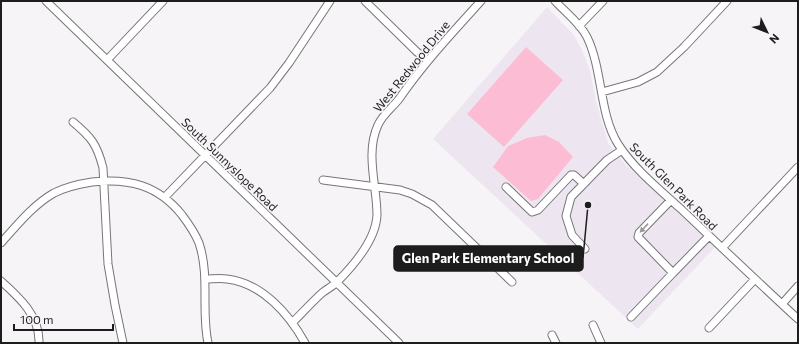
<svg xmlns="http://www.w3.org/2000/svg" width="799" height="344" font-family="Commissioner,sans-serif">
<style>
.built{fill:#ede6f0}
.green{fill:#fcbdd4}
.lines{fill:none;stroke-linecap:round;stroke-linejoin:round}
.minor-casing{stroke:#777578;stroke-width:9}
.minor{stroke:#fff;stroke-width:7}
.oneway{fill:#99999a}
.labels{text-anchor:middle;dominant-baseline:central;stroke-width:3.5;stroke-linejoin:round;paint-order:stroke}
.street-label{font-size:12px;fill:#1d1d1e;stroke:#f7f4f8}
.leader{fill:none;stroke:#1d1d1e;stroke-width:1.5}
.callout-dot{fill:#1d1d1e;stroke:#f7f4f8;stroke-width:1.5}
.callout{fill:#1d1d1e;stroke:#1d1d1e;stroke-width:1.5}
.callout-label{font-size:13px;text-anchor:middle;font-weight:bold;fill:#fff}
</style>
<rect width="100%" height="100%" fill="#f7f4f8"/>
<path class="built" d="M547,7L573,34L582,50L590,70L596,101L608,143L626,165L716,246L638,329L433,139Z"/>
<path class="green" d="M526,47L563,80L504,147L467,114Z
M545,135L559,142L573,157L538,199L531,201L493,167L508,146L527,138Z"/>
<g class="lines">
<g class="minor-casing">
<path id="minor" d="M46,1L399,343
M365,1L417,52L428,60
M555,1C565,12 580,23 587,37C603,70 599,114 618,144C634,169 659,189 681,209C720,246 759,283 798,319
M579,26L603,1
M107,60L163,1
M602,92L638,82L657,72L684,47L727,1
M73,122C91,137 97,144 103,168L108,264L115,305L123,343
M323,180L400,190L412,194L432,205L512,282
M506,187L532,212L538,210L571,175H574L584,184
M165,197L270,88L289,63L330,1
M671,200L639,233L638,237L673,273L709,236
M1,243C17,225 33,205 54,193C66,187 79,184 92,182C129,178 158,185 182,215C188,223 195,233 199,243C210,276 201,310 208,343
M722,248L798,167
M585,249L572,235L566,216L571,197L607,160L622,150
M205,279C213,279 220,278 227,279C262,283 289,314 305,343
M1,281C19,297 40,316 39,343
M782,304L798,286
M631,317L673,273
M292,323C302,313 312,302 322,293C327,289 333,286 337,282C353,266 376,239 377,215C377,186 365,153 378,125C383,114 392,108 399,99C423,64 452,33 481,1
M593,325L601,343
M709,328L755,279
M552,335L556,343"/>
</g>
<use href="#minor" class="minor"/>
</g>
<defs><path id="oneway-solid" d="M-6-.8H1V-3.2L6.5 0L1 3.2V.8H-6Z"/></defs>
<use class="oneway" href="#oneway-solid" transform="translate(644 228) rotate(133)"/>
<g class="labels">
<g class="street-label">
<text transform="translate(411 66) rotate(-51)">West Redwood Drive</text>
<text transform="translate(230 164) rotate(44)">South Sunnyslope Road</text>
<text transform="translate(674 186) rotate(45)">South Glen Park Road</text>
</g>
</g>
<path class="leader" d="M588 205L583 258"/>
<circle class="callout-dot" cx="588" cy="205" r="4"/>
<rect class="callout" x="394" y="246" width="189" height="25" rx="4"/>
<g class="callout-label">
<text x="488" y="263">Glen Park Elementary School</text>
</g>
<rect width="799" height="344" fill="none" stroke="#1d1d1e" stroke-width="4"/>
<g transform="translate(767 32) rotate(133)" stroke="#f7f4f8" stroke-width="3" paint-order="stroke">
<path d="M0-3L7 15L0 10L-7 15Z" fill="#1d1d1e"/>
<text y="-6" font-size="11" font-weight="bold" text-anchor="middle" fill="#1d1d1e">N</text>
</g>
<path d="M14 324v6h99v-6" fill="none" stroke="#1d1d1e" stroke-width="2"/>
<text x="20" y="324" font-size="12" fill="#1d1d1e" stroke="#f7f4f8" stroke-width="3" paint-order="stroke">100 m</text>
</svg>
